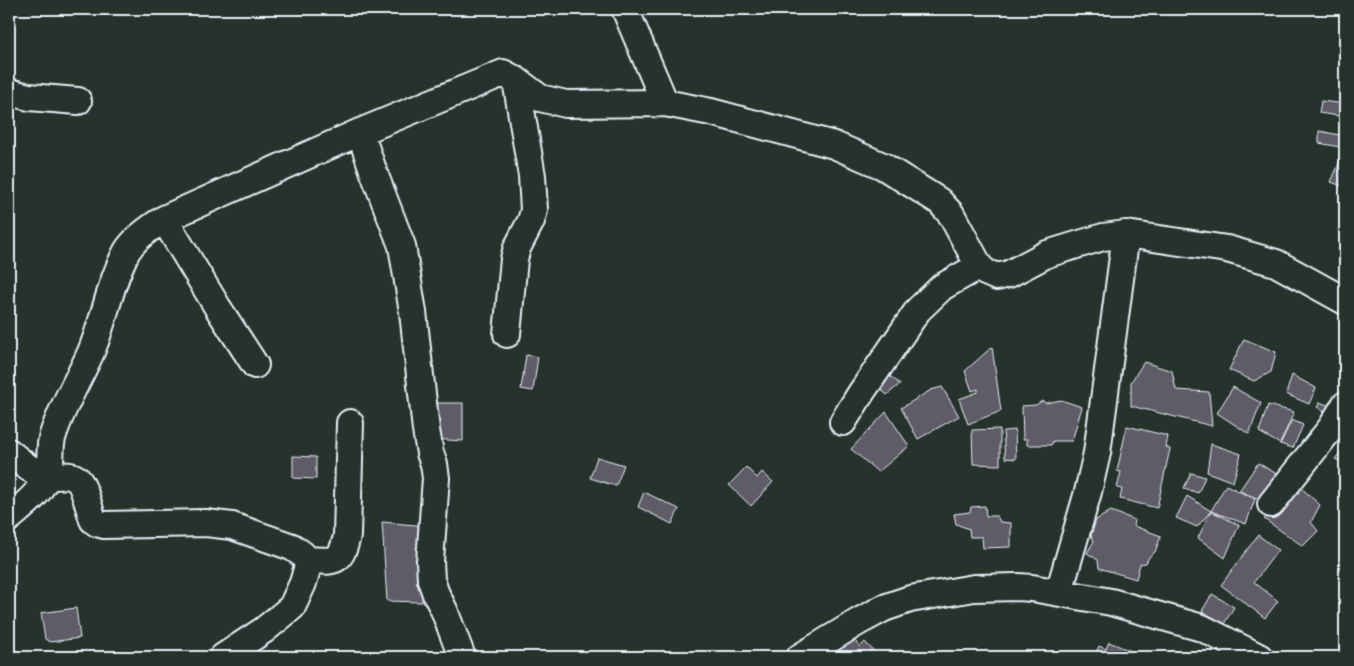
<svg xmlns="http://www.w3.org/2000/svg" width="1354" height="666" font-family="Dekko,sans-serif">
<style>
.building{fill:#5f5c67;stroke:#e8f1f8}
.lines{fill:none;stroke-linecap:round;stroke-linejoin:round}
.minor-casing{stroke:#e8f1f8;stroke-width:30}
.minor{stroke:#26332d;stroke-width:26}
</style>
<rect width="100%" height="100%" fill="#26332d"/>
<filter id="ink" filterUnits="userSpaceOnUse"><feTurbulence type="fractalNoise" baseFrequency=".02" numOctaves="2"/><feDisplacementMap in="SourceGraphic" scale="10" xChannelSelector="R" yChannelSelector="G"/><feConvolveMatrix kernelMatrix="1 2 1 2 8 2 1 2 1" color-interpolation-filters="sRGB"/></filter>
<g filter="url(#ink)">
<path class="building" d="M1321,101L1345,104V117L1319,113Z
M1319,131L1345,136V148L1319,143Z
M1340,161L1345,162V187L1331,182Z
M1244,339L1276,352L1271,372L1254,381L1229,370Z
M992,347L1001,411L968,424L959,399L978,392V389L972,391L965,371Z
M526,355L538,357L533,391L521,389Z
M1144,362L1172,371L1176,390L1209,392L1212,426L1131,406V382Z
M887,374L900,384L887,395L876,385Z
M1292,375L1316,388L1309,404L1286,394Z
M942,387L959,416L918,439L901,408L931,390Z
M1233,387L1261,403L1249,434L1217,413Z
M1061,400L1082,407L1072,441H1053L1051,445H1027V439H1023L1022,406L1036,405L1042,401L1046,403Z
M1320,402L1331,407L1330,416L1317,407Z
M432,403H463V441L432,439Z
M1268,405L1294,412L1280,444L1259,432Z
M886,412L909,446L878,472L851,449Z
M1292,420L1303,425L1293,448L1280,444Z
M1127,426L1168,436L1166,447L1170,449L1157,508L1120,499L1122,489L1117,488L1121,472L1117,471Z
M1000,429V465L973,464L972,430Z
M1015,430L1016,459L1005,458L1003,431Z
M1211,444L1241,454L1233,482L1207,472Z
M1345,446V464L1335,459Z
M293,456L316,457V479L293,478Z
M597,457L624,465L616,486L590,478Z
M1258,463L1280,476L1262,500L1239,491Z
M746,467L757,478L762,472L773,482L751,506L729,485Z
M1191,473L1205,477L1198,493L1184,488Z
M1226,485L1255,499L1246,524L1211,511Z
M1298,485L1320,505L1311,522L1318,531L1303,546L1264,519Z
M644,492L679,509L672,524L638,507Z
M1187,496L1211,511L1197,527L1176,518Z
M985,506L986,516H997L1000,522L1011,523V547L983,548L982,537H970L969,529L956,524L954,514L970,512L971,507Z
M1111,511L1135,520L1134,526L1161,536L1155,552L1149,557L1146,563L1140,564L1136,579L1099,568L1098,560L1087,553L1094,541L1091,536L1096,520Z
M1211,511L1239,525L1225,558L1198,538Z
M382,522L426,526L422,602L387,601Z
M1258,535L1278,550L1254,582L1278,601L1265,618L1221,585Z
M1212,594L1234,607L1224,624L1202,611Z
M76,608L80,638L50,642L45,639L41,613Z
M851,636L860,647L865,642L878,656L877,657H828Z
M1109,642L1143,656V657H1094L1099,646L1106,649Z"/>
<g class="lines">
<g class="minor-casing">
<path id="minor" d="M625,9L665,103
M9,92L29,97L78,101
M360,132L374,173L402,246L413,312L426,430L430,453L434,464L436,478L430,561L431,580L436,594L444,610L462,657
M164,219L218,308L255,365
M507,334L514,259L517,248L531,221L534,210L532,176L516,80
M843,422L861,393L918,310L942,287L979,266
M9,452C20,461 30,471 44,475C55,479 69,471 78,480C84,486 90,511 93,520L97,523L104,525L206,523L232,526L292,547L302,554L308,560L307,569L303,583L292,607L264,630L223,657
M1271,504L1331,428L1345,405
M9,518C23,506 40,494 47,476C53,463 48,448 53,435C62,406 79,379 91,352C105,319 110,282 127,251C135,238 151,227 164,219L360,132L503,73L516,80L540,98L566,104L665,103L711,112L834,145L883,166L939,201L951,214L979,266L985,272L997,277L1009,274L1047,254L1103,237L1126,234L1227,249L1276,263L1345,301
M308,560C334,561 340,565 347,536L350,423
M1059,592L1088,492L1097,453L1126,234
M800,657L858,622L884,608L910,599L974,588L1018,587L1032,588L1111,602L1202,628L1259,657"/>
</g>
<use href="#minor" class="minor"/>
</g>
</g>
<rect width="1354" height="666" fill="none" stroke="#26332d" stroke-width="30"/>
<rect x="15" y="15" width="1324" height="636" fill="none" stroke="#e8f1f8" stroke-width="2" filter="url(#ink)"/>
</svg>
